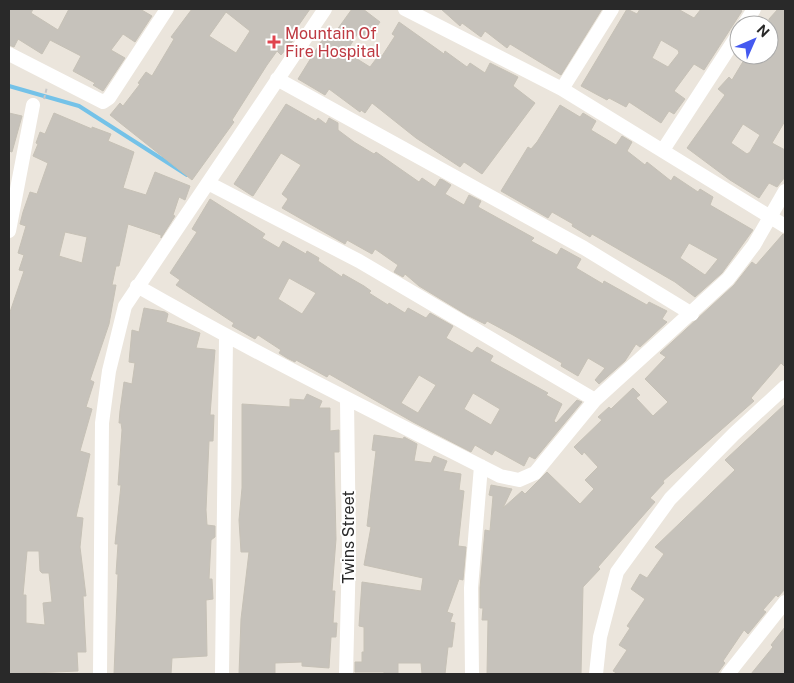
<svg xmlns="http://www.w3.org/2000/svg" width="794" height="683" font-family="'Public Sans',sans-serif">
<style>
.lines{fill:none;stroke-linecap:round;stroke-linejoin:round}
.stream{stroke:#74c2e8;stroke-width:4}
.building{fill:#c6c2bb;stroke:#c6c1b6;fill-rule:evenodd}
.path{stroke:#c7c7c7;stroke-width:2;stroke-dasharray:4 2.5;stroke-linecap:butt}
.street{stroke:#fff;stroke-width:14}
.health-dot{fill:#e0444e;stroke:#fff;stroke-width:2}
.labels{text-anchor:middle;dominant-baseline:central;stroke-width:4;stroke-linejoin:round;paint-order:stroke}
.health-label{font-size:16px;fill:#be3a42;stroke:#fff;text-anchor:start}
.street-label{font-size:16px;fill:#292929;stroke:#fff}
</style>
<rect width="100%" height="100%" fill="#ebe5dc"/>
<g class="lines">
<path class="stream" d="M9,86L79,106L187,175"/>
</g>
<path class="building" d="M9,9H33L31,13L58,30L69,9H140L152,16L135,42L123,34L111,50L125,58L103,91L93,85L95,83L73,71L81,56L50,40L42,54L18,39L14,47L9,45Z
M192,9H310L296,29L299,31L296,37L281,55L277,51L267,65L232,120L234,122L192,180L110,115L120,103L123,106L140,84L138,83L146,72L152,76L174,39L171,37ZM226,12L250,31L236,53L209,36Z
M352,9H363L380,22L368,39L358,33L346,52L370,67L379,55L382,56L395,36L392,34L399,22L444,54L445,51L467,67L470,63L485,73L490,63L518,77L513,86L535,103L482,174L464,162L460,167L416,138L372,103L365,113L361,110L360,112L329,89L325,95L298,79L324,37L329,41Z
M441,9H602L561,75L510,44L507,48L485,31L481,37L462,23L460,26Z
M627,9L637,14L640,9H678L694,18L701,9H739L742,11L704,70L694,64L674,91L685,99L674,114L669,111L661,123L629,102L626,107L609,98L607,100L581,86ZM661,40L678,50L679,53L668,67L652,58Z
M778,9H785V121L772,143L785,150V177L777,187L769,183L759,198L730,180L687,148L725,95L718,89L729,77L732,80L747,55H769V19ZM743,124L760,135L750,152L747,154L731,143Z
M286,104L316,121L318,118L326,124L329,118L338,123V130L354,142L374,154L376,152L419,182L422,178L435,187L440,179L443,180L451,185L445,194L464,205L469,195L481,201L478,207L534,238L531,241L557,255L561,248L581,259L576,268L603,284L604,281L647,305L649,302L667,311L662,319L667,322L640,347L636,344L625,361L599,384L595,380L605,368L588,358L578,376L561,366L562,363L513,335L487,321L485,324L467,315L419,286L405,274L403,277L394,272L398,265L375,249L372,254L347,240L345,244L282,208L288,199L282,194L301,165L281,153L253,196L251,195L234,184Z
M560,105L580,117L583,113L596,121L591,130L616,145L622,136L632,142L627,151L645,165L647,162L671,181L674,176L698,192L700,189L713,197L710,205L753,230L722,273L695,297L675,282L592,234L590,237L572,226L573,224L552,212L548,218L501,191L528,147L531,149L537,142ZM689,243L718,259L705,275L680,258Z
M9,113L22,116L12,152L9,151Z
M54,113L92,129V127L111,134L108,141L134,152L123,188L146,195L155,172L190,186L185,200L179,197L173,215L175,216L161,238V235L128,224L119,266H116L112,285H116L109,324L90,380L94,382L86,407L92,409L80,451L90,454L76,517L83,518L80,547L86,596H83L86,652H77L78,671L9,674V315L24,271L19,270L24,255L18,253L26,226L20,224L23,212L30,192L37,194L48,163L33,156L38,144L36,143L40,132L45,134ZM65,232L87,237L82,263L59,256ZM27,551H39L40,571L42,573H49L52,602L43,603L45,625L26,623V595H23Z
M210,199L265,234L262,238L279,248L283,241L306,254L307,251L319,258L318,261L342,277L343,274L364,286L371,291L369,293L388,305L389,303L405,313L408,308L426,318L430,313L453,326L446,338L472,353L477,347L493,356L490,361L548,393L546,395L562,404L554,421L556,423L577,400L582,402L535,459L529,456L524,466L495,450L492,455L475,445L471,452L413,422L329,374L327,377L296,360L295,362L287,358L279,353L281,350L258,335L255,339L232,326L234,323L176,285L180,280L170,273L197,232L192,229ZM289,278L316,293L302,314L278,299ZM419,375L436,385L418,413L401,403ZM473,393L500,409L491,425L464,409Z
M783,234L785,235V367L781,363L751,398L754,401L663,481L664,483L650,498L655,502L598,567L600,569L583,587L581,674H487L488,620H482L483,608H480V588L485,530L490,531L493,496L489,495L491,485L512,489L503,508L522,491L525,494L547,472L580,504L594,489L585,480L598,467L584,452L582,455L574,447L602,420L598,417L609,407L611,409L633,388L640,395L636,398L653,416L668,402L645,379L666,357L660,353L734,285L752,262L756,265Z
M144,308L165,312L168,314L166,322L200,333L196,348L215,350L210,415H214L213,441H209L206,510L207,525L215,526V537L211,540L209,579H212L213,599L206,600L207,656L172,658L171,674H114L118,574H116L118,544H115L121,485H118L122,430L121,423H119L120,411L124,382L132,384L135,363L129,362L132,330L139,332Z
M307,394L322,401L319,408H330V431L339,430V452H334L336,539L332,591H335L333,623H337L336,637H331L329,668L302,666V662L275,663V674H239L241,619L249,552H241L239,520L242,488V404L290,407V399L304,400Z
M785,404V589L778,597L776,595L763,610L766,612L748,634L744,630L723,661L725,663L717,674H618L613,671L627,650L619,645L630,628L627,626L645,599L631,589L640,574L647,578L664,554L655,547L735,470L725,460Z
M374,435L403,439L404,437L417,444L414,461L431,463L434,456L447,461L443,471L461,474L459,490L464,491L458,546L466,547L463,580L459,579L447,612L453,614L450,622L455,623L452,647H448L445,674H422L421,663H398V674H384V672H355V662H362V652H364V627L359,626L362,582L421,591L423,578L364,565L371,527L367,526L376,451L372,450Z
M785,627V674H751L773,647L771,645Z"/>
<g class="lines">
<path class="path" d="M44,99L47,87"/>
<path class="street" d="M405,9L562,89L785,226
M744,25L754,9
M9,54L103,102L109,98L167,9
M277,79L584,248L692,314
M562,89L612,9
M663,150L739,33
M208,183L359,261L595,400
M9,231L33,105
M137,286C256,354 378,414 500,476L519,480L535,473L595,400L728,279L754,245L785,191
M100,674L102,423L109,371L125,306L325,9
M222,674L226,338
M346,674L349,551L347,400
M472,674L471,588L481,466
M596,674L600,637L617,572L670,499L734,434L785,387
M728,674L785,602"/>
</g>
<path class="health-dot" d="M271.5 34.5h5v5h5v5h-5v5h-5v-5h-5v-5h5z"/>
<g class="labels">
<g class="health-label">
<text x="285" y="33">Mountain Of<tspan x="285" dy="18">Fire Hospital</tspan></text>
</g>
<g class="street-label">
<text transform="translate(348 537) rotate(-90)">Twins Street</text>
</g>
</g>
<rect width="794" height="683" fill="none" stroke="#292929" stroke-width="20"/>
<g transform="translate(754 40) rotate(45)"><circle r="24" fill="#ffffff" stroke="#a9a9a9"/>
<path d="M0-4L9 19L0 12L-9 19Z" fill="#4459f0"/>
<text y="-8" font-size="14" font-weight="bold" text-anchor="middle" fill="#292929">N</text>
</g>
</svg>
